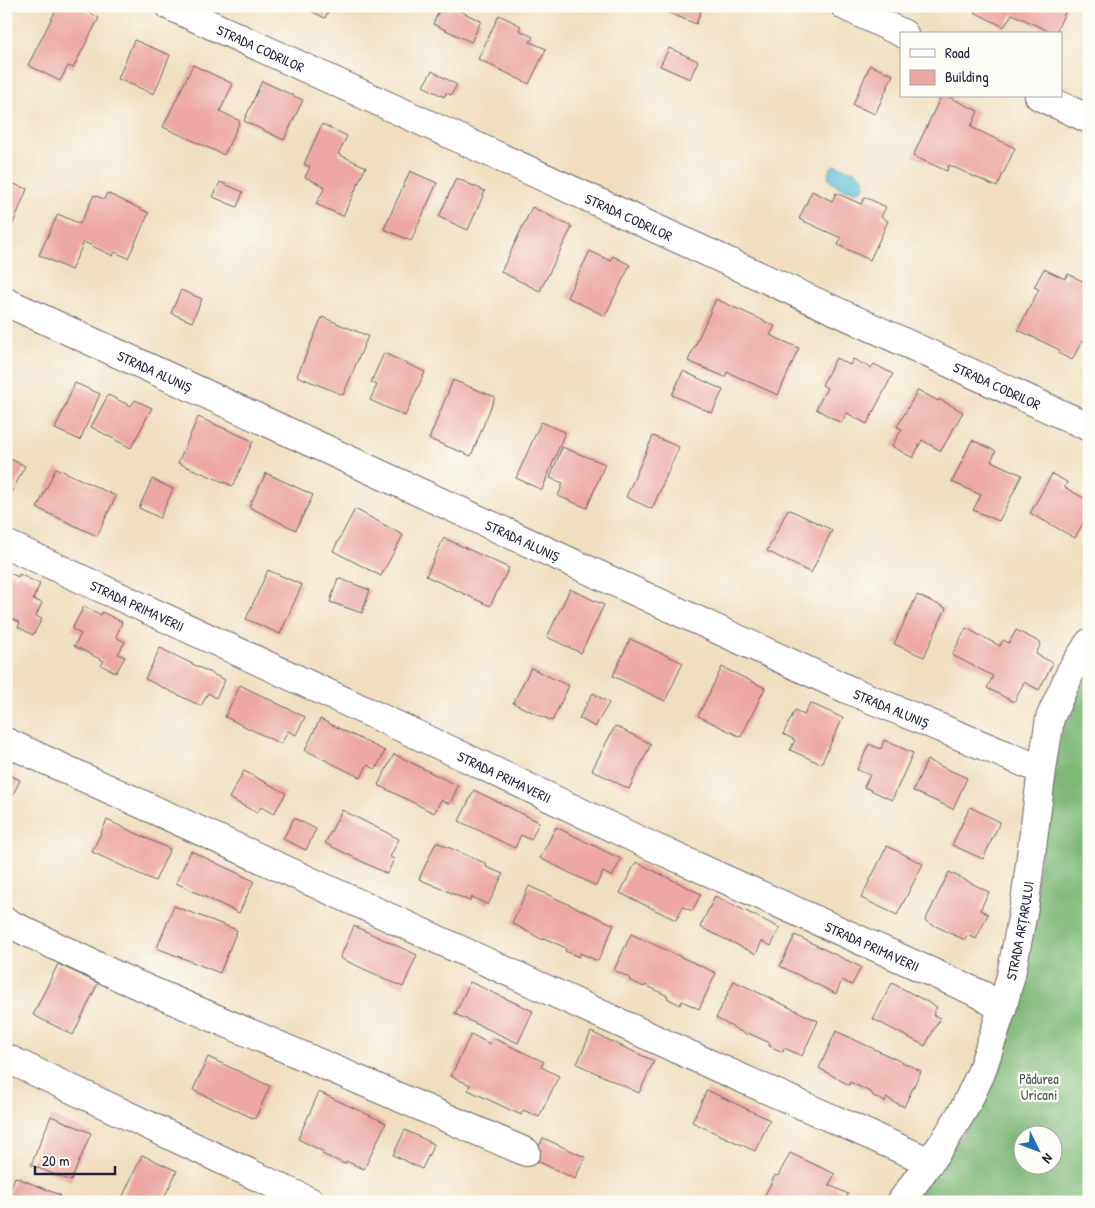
<svg xmlns="http://www.w3.org/2000/svg" width="1095" height="1208" font-family="'Patrick Hand',sans-serif">
<style>
.forest{fill:#7eb877;stroke:#506d59;fill-rule:evenodd}
.water{fill:#5cc0da;stroke:#3f718a}
.building{fill:#eca7a2}
.lines{fill:none;stroke-linecap:round;stroke-linejoin:round}
.street-casing{stroke:#6a6469;stroke-width:30}
.street{stroke:#fff;stroke-width:28}
.labels{text-anchor:middle;dominant-baseline:central;stroke-width:4.5;stroke-linejoin:round;paint-order:stroke}
.street-label{font-size:14px;fill:#22223b;stroke:#fdfcf7}
.park-label{font-size:14px;fill:#475853;stroke:#fdfcf7}
</style>
<rect width="100%" height="100%" fill="#fdfcf7"/>
<filter id="ink" filterUnits="userSpaceOnUse"><feTurbulence type="fractalNoise" baseFrequency=".02" numOctaves="2"/><feDisplacementMap in="SourceGraphic" scale="10" xChannelSelector="R" yChannelSelector="G"/><feConvolveMatrix kernelMatrix="1 2 1 2 8 2 1 2 1" color-interpolation-filters="sRGB"/></filter>
<filter id="wash" filterUnits="userSpaceOnUse"><feTurbulence type="fractalNoise" baseFrequency=".0096" numOctaves="4" result="noise"/><feDisplacementMap in="SourceGraphic" scale="20" xChannelSelector="R" yChannelSelector="G"/><feGaussianBlur stdDeviation="1.12" result="paint"/><feColorMatrix in="noise" values="0 0 0 0 0 0 0 0 0 0 0 0 0 0 0 0 0 1.4 0 .05"/><feComposite in="paint" operator="in"/></filter>
<g filter="url(#wash)">
<rect width="100%" height="100%" fill="#efdfbf"/>
<path class="forest" d="M1089,667V1202H911L980,1110L1022,968L1068,694ZM1022,1136H1052V1166H1022Z"/>
<path class="water" d="M834,165L857,172L865,181L863,188L855,192C842,188 817,182 834,165Z"/>
<g id="blocks">
<path class="building" d="M58,6H76L99,18L73,68L68,66L60,81L28,65Z
M301,6H331L325,18Z
M441,6H449L481,21L471,42L433,24Z
M670,6H703L696,24L667,12Z
M977,6H1068L1055,34L1012,14L1004,27L974,12Z
M499,15L521,26L519,30L533,37L530,42L546,49L529,84L478,59Z
M134,40L170,55L154,94L118,79Z
M669,48L698,61L690,79L660,66Z
M193,65L233,84L220,111L240,121L224,155L163,127Z
M870,65L893,75L875,114L853,105Z
M432,71L457,85L451,95L446,93L444,97L423,86Z
M262,81L303,100L284,140L244,121Z
M941,96H947L978,111L971,127L1015,148L997,187L949,165L947,171L913,156Z
M322,124L347,136L338,154L366,167L343,216L316,204L325,187L305,177L310,167L304,164Z
M410,171L437,183L411,241L384,229Z
M456,178L485,191L468,230L439,217Z
M6,181L27,189L6,241Z
M220,182L243,192L237,207L213,197Z
M812,191L832,201L836,193L861,204L865,197L886,207L881,217L888,221L870,260L838,245L841,238L799,219Z
M107,193L149,213L128,258L115,252L113,256L84,242L71,270L39,255L58,214L80,224L94,195L104,199Z
M532,207L572,227L540,291L501,272Z
M590,251L611,261L613,256L630,265L605,316L567,297Z
M1044,269L1065,279L1068,274L1089,284V298L1083,309L1089,311V337L1086,343L1082,341L1072,360L1058,353L1060,350L1018,330L1039,289L1034,287Z
M181,290L202,299L192,322L171,313Z
M716,299L775,326L770,335L799,348L778,395L727,372L725,377L688,361Z
M322,317L368,336L343,395L297,376Z
M384,353L425,372L405,416L370,400L377,385L371,382Z
M836,358L850,365L853,359L871,368L874,364L893,374L867,424L847,413L841,423L816,409L827,388L822,385Z
M683,371L723,390L712,413L672,395Z
M453,380L495,397L471,456L429,439Z
M75,383L100,394L80,440L55,429Z
M918,390L938,401L939,399L963,412L941,451L922,440L913,458L892,446L902,429L897,427Z
M108,395L131,406L135,400L152,408L131,448L91,427Z
M198,417L253,441L233,486L178,463Z
M541,422L565,432L542,490L516,478Z
M653,436L679,447L652,509L626,497Z
M972,440L996,451L991,461L1022,475L999,521L973,510L981,495L952,482Z
M562,447L605,464L587,508L558,496L563,483L550,478Z
M6,457L25,466L6,503Z
M56,468L116,496L97,536L37,508Z
M266,473L313,495L296,530L249,507Z
M1052,474L1067,482L1064,487L1089,501V512L1075,538L1030,513Z
M152,479L173,489L160,518L139,508Z
M355,509L403,535L381,576L333,551Z
M788,509L832,530L811,573L767,551Z
M444,538L509,568L490,606L426,576Z
M268,570L302,585L280,634L246,619Z
M6,571L18,577L19,574L40,584L33,599L42,603L36,616L42,619L33,635L18,627L20,623L6,615Z
M338,578L370,590L362,613L330,602Z
M570,589L604,605L581,653L547,637Z
M917,595L946,608L924,657L894,644Z
M84,606L101,615L102,612L122,622L116,637L125,642L118,654L125,657L116,673L101,665L104,661L74,646L81,634L72,629Z
M966,628L1000,646L1003,640L1009,643L1016,630L1041,643L1036,654L1053,663L1039,690L1024,682L1014,702L987,688L993,676L952,655Z
M630,639L683,663L665,701L613,676Z
M160,648L225,680L216,698L208,693L201,706L145,679Z
M722,667L765,688L741,737L698,716Z
M531,668L569,686L552,721L513,703Z
M240,685L305,717L296,735L288,731L281,744L225,717Z
M593,693L609,703L595,727L579,718Z
M810,703L843,718L821,764L790,750L795,740L783,734L795,710L804,715Z
M320,719L385,751L376,769L367,765L361,778L305,750Z
M615,726L651,744L629,789L592,770Z
M884,740L913,753L892,800L864,787L870,775L857,770L869,744L881,749Z
M394,754L458,786L450,804L441,800L434,813L378,785Z
M927,760L967,778L953,809L913,791Z
M244,771L286,793L274,814L261,807L257,813L229,798Z
M6,774L20,780L9,803L6,802Z
M474,790L539,822L531,840L521,835L515,848L459,821Z
M970,807L1000,822L983,859L952,845Z
M342,810L399,839L390,857L394,859L387,874L325,843Z
M294,818L316,829L306,850L283,839Z
M107,820L170,849L155,881L92,852Z
M556,827L621,859L612,877L603,872L596,886L540,858Z
M436,842L487,864L486,867L503,874L488,905L472,897L470,901L419,879Z
M887,846L923,864L897,915L861,898Z
M191,851L254,881L239,913L176,883Z
M636,862L701,894L692,911L683,907L676,920L620,893Z
M949,872L989,892L980,910L988,914L976,939L967,935L965,940L925,921Z
M529,886L614,925L598,961L580,953L579,957L565,951L566,948L544,938L543,940L512,923Z
M715,896L780,928L771,946L762,941L756,954L700,927Z
M174,906L237,930L220,973L157,948Z
M354,926L417,955L403,987L340,958Z
M631,934L716,973L699,1009L682,1001L680,1005L667,998L668,996L645,985L644,987L629,980L630,978L614,970Z
M795,935L861,967L852,985L842,980L836,994L780,966Z
M58,964L98,983L73,1035L33,1015Z
M734,981L818,1021L802,1056L784,1048L783,1052L769,1046L770,1043L748,1033L747,1035L716,1018Z
M470,982L533,1011L518,1043L455,1014Z
M892,983L937,1007L933,1015L940,1018L925,1046L873,1019Z
M836,1031L921,1071L904,1107L887,1098L885,1102L872,1095V1093L850,1082L849,1085L819,1068Z
M591,1032L654,1061L639,1093L577,1064Z
M471,1034L490,1044L493,1038L544,1062L541,1067L559,1076L539,1117L523,1110L521,1115L468,1090L470,1085L451,1076Z
M208,1057L270,1086L255,1119L193,1090Z
M707,1090L770,1120L755,1151L692,1122Z
M319,1092L386,1123L364,1169L346,1161L345,1164L322,1154L324,1152L298,1139Z
M51,1116L91,1133L71,1181L31,1165Z
M405,1130L434,1144L422,1169L393,1155Z
M543,1138L585,1157L575,1179L533,1159Z
M790,1153L835,1174L829,1185L848,1194L845,1202H774L764,1197L775,1175L778,1176Z
M142,1155L177,1171L162,1202H131L122,1198Z
M15,1177L60,1195L57,1202H6Z"/>
</g>
</g>
<g filter="url(#ink)">
<use href="#blocks" fill-opacity="0" stroke="#6a6469" stroke-width="1"/>
<g class="lines">
<g class="street-casing">
<g id="street">
<path id="s1" d="M170,6L1089,427"/>
<path d="M845,6L904,34"/>
<path d="M1039,96L1089,119"/>
<path id="s2" d="M6,302L849,690L1042,770"/>
<path id="s3" d="M6,544L452,751L649,845L982,995L1002,1009"/>
<path d="M6,742L714,1066L930,1162"/>
<path d="M6,922L124,979L526,1152"/>
<path d="M6,1058L311,1202"/>
<path id="s4" d="M901,1202L945,1140L965,1107L981,1073L1002,1009L1011,975L1025,902L1042,770L1050,718L1071,671L1089,643"/>
</g>
</g>
<use href="#street" class="street"/>
</g>
</g>
<g class="labels">
<g class="street-label">
<text stroke="none"><textPath href="#s1" startOffset="100">STRADA CODRILOR</textPath></text>
<text stroke="none"><textPath href="#s1" startOffset="505">STRADA CODRILOR</textPath></text>
<text stroke="none"><textPath href="#s2" startOffset="164">STRADA ALUNIȘ</textPath></text>
<text stroke="none"><textPath href="#s1" startOffset="910">STRADA CODRILOR</textPath></text>
<text stroke="none"><textPath href="#s2" startOffset="569">STRADA ALUNIȘ</textPath></text>
<text stroke="none"><textPath href="#s3" startOffset="145">STRADA PRIMAVERII</textPath></text>
<text stroke="none"><textPath href="#s2" startOffset="974">STRADA ALUNIȘ</textPath></text>
<text stroke="none"><textPath href="#s3" startOffset="550">STRADA PRIMAVERII</textPath></text>
<text stroke="none"><textPath href="#s4" startOffset="300">STRADA ARȚARULUI</textPath></text>
<text stroke="none"><textPath href="#s3" startOffset="955">STRADA PRIMAVERII</textPath></text>
</g>
<g class="park-label">
<text x="1039" y="1078">Pădurea<tspan x="1039" dy="16">Uricani</tspan></text>
</g>
</g>
<rect width="1095" height="1208" fill="none" stroke="#fdfcf7" stroke-width="25"/>
<rect x="900" y="32" width="162" height="65" fill="#fdfcf7" stroke="#a5a5ac"/>
<rect x="910" y="49" width="25" height="8" fill="#ffffff" stroke="#a5a5ac"/>
<text x="945" y="58" font-size="15" fill="#22223b">Road</text>
<rect x="910" y="70" width="25" height="15" fill="#eca7a2" stroke="#a5a5ac"/>
<text x="945" y="82" font-size="15" fill="#22223b">Building</text>
<g transform="translate(1038 1150) rotate(132)"><circle r="24" fill="#fdfcf7" stroke="#a5a5ac"/>
<path d="M0-4L9 19L0 12L-9 19Z" fill="#1f6fb2"/>
<text y="-8" font-size="14" font-weight="bold" text-anchor="middle" fill="#22223b">N</text>
</g>
<path d="M35 1166v8h80v-8" fill="none" stroke="#22223b" stroke-width="2.5"/>
<text x="42" y="1166" font-size="15" fill="#22223b" stroke="#fdfcf7" stroke-width="4" paint-order="stroke">20 m</text>
</svg>
